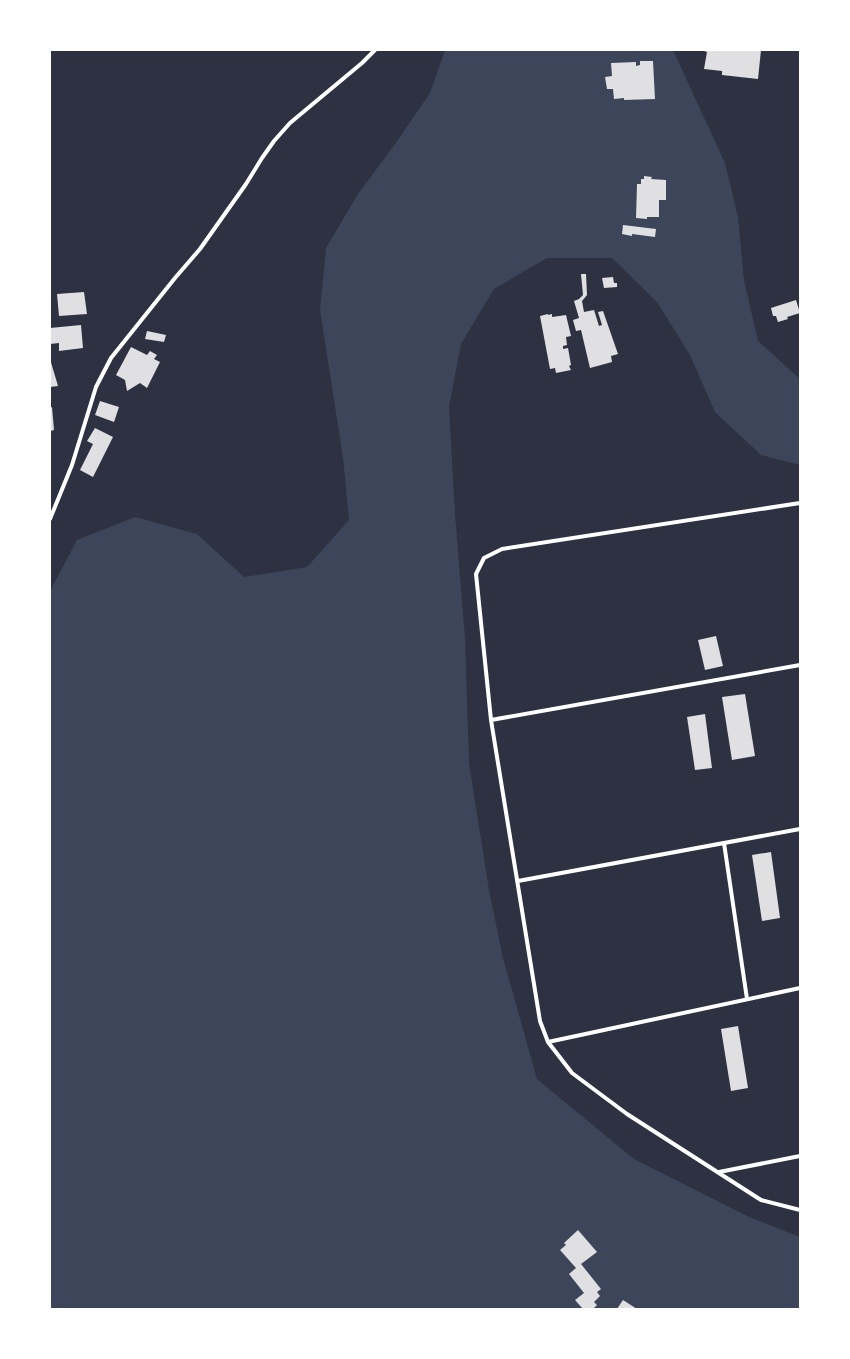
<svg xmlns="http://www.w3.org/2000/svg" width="850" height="1359" font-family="Ubuntu,sans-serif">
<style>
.green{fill:#3c4559}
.building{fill:#e0e0e3}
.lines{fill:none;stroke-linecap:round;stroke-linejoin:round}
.minor{stroke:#fff;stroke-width:4}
</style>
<rect width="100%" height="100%" fill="#2d3142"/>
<path class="green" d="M445,50H673L725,163L738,217L744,280L758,341L800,379V465L761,455L715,412L690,355L657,302L612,258H547L494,289L461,344L449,407L455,514L465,638L469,763L489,890L503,958L537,1079L634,1159L747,1216L800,1237V1309H50V591L77,540L135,517L197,534L244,577L307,567L349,520L343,458L320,310L326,248L358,194L395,144L430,93Z"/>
<path class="building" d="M701,50H761L758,79L722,75V71L704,69L707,52Z
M640,61H653L655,99L624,100V98L614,99L613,89H607L605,77L612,76L611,63L636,62V66L640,65Z
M644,176L652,177L651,179L666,180V200H659V217H647V219L636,218L637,184H641V179H644Z
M623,225L656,229L655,237L632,234V236L622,234Z
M581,274H586L587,295L582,301L584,312L594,310L599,326L602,325L598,312L603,311L618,354L611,356L612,362L590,368L581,330L576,331L573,320L579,318L574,301L579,299L583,295Z
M613,277L614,283H617V287L604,288L602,278Z
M84,292L87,314L59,316L57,294Z
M796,300L800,313L787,317L788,319L778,322L776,316H773L771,308Z
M548,314V315L552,314V317L566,315L571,336L566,337L567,345L563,346V349L568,348L571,365L569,366L571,370L556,373L555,368L550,369L540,316Z
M81,325L83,348L59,351V343L50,344V328Z
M147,331L166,335L164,342L145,339Z
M131,347L147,355L150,351L157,355L154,359L160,362L147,388L140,383L127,391L125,380L116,375Z
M50,359L58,386L50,387Z
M100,401L119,407L114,422L95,415Z
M52,407L54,430L50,431V408Z
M95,428L113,437L93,477L80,470L93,444L87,441Z
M716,636L723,666L705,670L698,640Z
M745,694L755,756L732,760L722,697Z
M705,714L712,768L695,770L687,717Z
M771,852L780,918L762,921L752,855Z
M738,1026L748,1088L731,1091L721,1029Z
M578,1230L597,1252L581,1264L601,1289L597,1292L600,1296L594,1302L597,1305L593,1309H583L575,1300L584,1293L569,1274L576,1268L560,1250L566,1245L564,1243Z
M623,1300L637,1309H617Z"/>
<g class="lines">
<path class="minor" d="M800,503L502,549L484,558L476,574L491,720L540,1021L548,1042L572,1073L627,1114L761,1200L800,1210
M50,519L72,465L96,387L111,358L175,278L200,249L246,184L262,158L274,141L290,123L362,63L375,50
M491,720L800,665
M724,843L747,999
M518,881L800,829
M548,1042L800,988
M719,1172L800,1156"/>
</g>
<rect width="850" height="1359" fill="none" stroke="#ffffff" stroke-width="102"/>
</svg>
